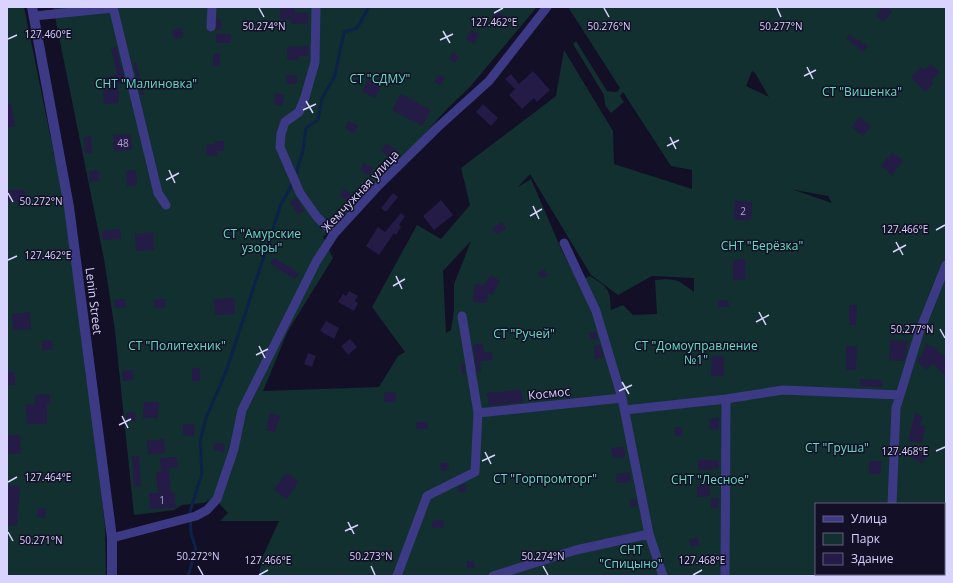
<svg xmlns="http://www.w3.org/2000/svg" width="953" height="583" font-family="'Open Sans',sans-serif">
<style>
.green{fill:#12302f;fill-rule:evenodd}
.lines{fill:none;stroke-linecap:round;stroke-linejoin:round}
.stream{stroke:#0c2248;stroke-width:3}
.building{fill:#241b47}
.minor{stroke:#3d3a85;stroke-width:9}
.tertiary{stroke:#3d3a85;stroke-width:10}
.ticks{fill:none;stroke:#d9d4ff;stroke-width:1.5}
.labels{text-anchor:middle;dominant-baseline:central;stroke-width:3;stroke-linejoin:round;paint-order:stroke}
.number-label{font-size:10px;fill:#aca6d1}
.park-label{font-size:12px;fill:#5fe0c0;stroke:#130f26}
.street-label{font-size:12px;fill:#d9d4ff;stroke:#130f26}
.ticks-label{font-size:10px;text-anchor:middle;fill:#d9d4ff;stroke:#130f26;stroke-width:3;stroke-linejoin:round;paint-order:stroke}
</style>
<rect width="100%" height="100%" fill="#130f26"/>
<path class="green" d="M7,7H24L63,198L90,395L105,527L106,576H7Z
M53,7H537L469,88L445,111L407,154L336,227L323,237L333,258L288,331L263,391L379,387L398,356L405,352L372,307L417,225L441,239L470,205L461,168L556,96L564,50L613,131L614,164L692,189V170L671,166L623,92L620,96L624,102L611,113L605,105L604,95L573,44L576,41L607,91L617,92L620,88L568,7H946V576H259L262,558L279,521H220L228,513L214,498L204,503L182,505L174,510L134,515L115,331L104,259ZM752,71L755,73L769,97L746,86ZM530,174L591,275L618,295L652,276L694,278V292C678,280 677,278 655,280L657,314L633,315L623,305L611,310C610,288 608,288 590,276L578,281L562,251L531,179L518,187ZM790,189L828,196L832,203L791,189ZM471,241L454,284V310L451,330L446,333L443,271ZM816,504H944V574H816Z"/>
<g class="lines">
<path class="stream" d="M295,176L303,151L306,128L318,120L322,99L335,75L344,32L357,28L369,7
M188,576L196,549L191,533L190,512L202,473L200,442L206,418L227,369L281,204L293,183"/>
</g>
<path class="building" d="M280,7H295V13L308,12V23L291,24V19L280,20Z
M883,7H887L892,11L884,22L876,16Z
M496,11L511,19L505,29L491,21Z
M217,19H221V30H216Z
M182,28L183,38L174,39L172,30Z
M471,29L479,34L474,44L466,39Z
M216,34H231V43H216Z
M849,35L868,46L863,52L846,38Z
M309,46V56H299V60H287V47Z
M116,47L125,82L118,84L119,103L104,104L103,91L108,90L104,78L117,74L111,48Z
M453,52L459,57L455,63L449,58Z
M220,53V66H213V54Z
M136,62L144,95H141L133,63Z
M931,64L940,72L931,81L933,84L925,92L911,77L921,67L924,70Z
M533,71L550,90L537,102L534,98L522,109L509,95L515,89L505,79L511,74L519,84Z
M286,75H297V84H287Z
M438,75L444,78L441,85L434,82Z
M368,80L381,86L375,98L362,91Z
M893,88L899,93L894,98L888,94Z
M276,93L284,95L282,106L274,104Z
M401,94L431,110L422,126L392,110Z
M11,103L15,126L7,127V104Z
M483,104L498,118L491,126L476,112Z
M859,117L871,126L863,136L852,127Z
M349,121L358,126L354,133L345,128Z
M131,134L132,150L114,151L113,135Z
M91,136L92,153H85L84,137Z
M215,141H224V151H217V156L206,155L207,144L215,145Z
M386,143L399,152L393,160L381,151Z
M892,152L903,161L892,175L881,166Z
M386,159L392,164L386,169L382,166Z
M363,163L373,168L369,175L360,170Z
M99,170V181L90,182L89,171Z
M136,170L137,185L127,186L126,171Z
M345,189L353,196L348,202L340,195Z
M7,190H25V202H7Z
M393,193L398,197L386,212L381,208Z
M296,198L304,211L298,214L290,202Z
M441,200L453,215L434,230L423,216Z
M734,201L752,202L751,220H734Z
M401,213L405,216L399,225L401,227L396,235L394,233L379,255L366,246L378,227L385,232Z
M502,222L506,229L496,234L492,228Z
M120,229L121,239L103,240L102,231Z
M153,232L154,250L136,251L135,234Z
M274,258L299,273L295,279L270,264Z
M745,259L746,279L733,280V260Z
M544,269L548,275L541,279L538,273Z
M491,275L500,281L492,295L488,293L487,303L473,302L475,284L484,285Z
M349,291L358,296L355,301L358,303L354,311L338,302L343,294L346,296Z
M234,298L235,314L215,315L214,299Z
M125,299L126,307L115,308L114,300Z
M165,299V307L154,308V300Z
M718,300H728L729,307H718Z
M849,305H857L856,325H849Z
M30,312L31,329L13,330L12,314Z
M326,321L339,328L334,339L320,331Z
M589,332H596L598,339L590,340Z
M350,339L357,347L348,355L341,346Z
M52,340L53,350H42V341Z
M890,340L908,341L904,361L889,360Z
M482,343L484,353L492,352L493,360L480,361L481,372H477L473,345Z
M926,344L937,348L936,350L946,358V375L932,364L927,370L917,361L923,354Z
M600,345L603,358L595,359L594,346Z
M846,346H857L856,370H846Z
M308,353L316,356L312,367L304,364Z
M712,356L724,357V376H711Z
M464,363L465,374H462L461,364Z
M192,368H200V381H192Z
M133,370V380L123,381L122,371Z
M7,372H15V385H7Z
M860,379L882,380V387L860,386Z
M521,390L523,402L489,406L487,393Z
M384,392L396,393V402H384Z
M50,394V404H47V424H27L26,404H35V395Z
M144,402H159L158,418H143Z
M135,412L136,421L127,422L126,413Z
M270,413L280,416L275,432L266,430Z
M915,413L923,417L920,425L925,426L922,443L908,441Z
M719,418V429L710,430L709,419Z
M416,422H427L428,429H416Z
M183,424L195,425L194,436L183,435Z
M675,427H682V436H675Z
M7,435H20L21,454H7Z
M164,439L165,453L148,455L147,441Z
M214,443L225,444L224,452L214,450Z
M624,447L625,457L613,458L611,448Z
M916,451L926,456L922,463L912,458Z
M139,456L141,486L134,487L132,457Z
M177,457L178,467L169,468L171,492H174L176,508L150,509L149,493H158L156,472H161L160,458Z
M698,460H719V469L698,470Z
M869,461H881V474H869Z
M440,463H448L449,470L441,471Z
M629,472L631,482L617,483L616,474Z
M286,473L299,481L287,499L274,490Z
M464,484L467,490L460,493L457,488Z
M709,485L710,496L697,497V486Z
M8,486H20L17,526L7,525Z
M711,498H719V507L711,508Z
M630,499H636L637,506L631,507Z
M38,508H46L45,518L37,517Z
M443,520L444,527L432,528V521Z
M698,538L699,546H690L689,539Z
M467,561H474L475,568H467Z"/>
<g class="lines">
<path class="minor" d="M113,7L158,193L166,205
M316,7L315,62L305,97L299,112L285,122L281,134L280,147L300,193L317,217L334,234
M34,16L113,8
M211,27L212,7
M564,243L596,311L622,398L649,534L663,576
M625,410L726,399L783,390L900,395
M478,413L622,398
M892,504L896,408L920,330L946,265
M112,538L196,516L207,510L217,499L234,449L242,410L316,262L334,234L379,185L438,127L489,81L547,7
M397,576L427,496L475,472L478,413L462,316
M493,576L576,550L649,534
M725,576L726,399
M892,576V574"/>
<path class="tertiary" d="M32,7L69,207L112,538V576"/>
</g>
<path class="ticks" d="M259,8L264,17M604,8L609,17M777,8L781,17M494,13L503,8M443,31L450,43M8,39L17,35M440,40L453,34M807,67L813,79M804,76L816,70M306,101L313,113M303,110L316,104M670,137L676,149M667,146L679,140M169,170L175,183M166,180L179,173M8,193L13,202M533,206L539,219M530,216L542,209M936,230L945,225M896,242L903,255M893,252L906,245M8,260L17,256M396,276L402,289M393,286L405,279M759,312L766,325M756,322L769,315M940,329L945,338M259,346L265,358M256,355L268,349M622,382L629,394M619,391L632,385M122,416L128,428M119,425L131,419M936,451L945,447M485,452L491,464M482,461L495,455M8,482L17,477M348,522L354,534M345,531L358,525M8,532L13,541M198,566L203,575M371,566L375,575M543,566L548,575M259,575L268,570M693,575L702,570"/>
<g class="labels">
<g class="number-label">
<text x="123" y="143">48</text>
<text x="743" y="211">2</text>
<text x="162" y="500">1</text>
</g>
<g class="park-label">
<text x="380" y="78">СТ "СДМУ"</text>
<text x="146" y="83">СНТ "Малиновка"</text>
<text x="862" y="91">СТ "Вишенка"</text>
<text x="262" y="233">СТ "Амурские<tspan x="262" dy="14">узоры"</tspan></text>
<text x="762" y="245">СНТ "Берёзка"</text>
<text x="524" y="333">СТ "Ручей"</text>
<text x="177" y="345">СТ "Политехник"</text>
<text x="696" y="345">СТ "Домоуправление<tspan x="696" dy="14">№1"</tspan></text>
<text x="837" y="447">СТ "Груша"</text>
<text x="545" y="478">СТ "Горпромторг"</text>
<text x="710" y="479">СНТ "Лесное"</text>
<text x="631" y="549">СНТ<tspan x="631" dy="14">"Спицыно"</tspan></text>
</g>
<g class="street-label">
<text transform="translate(360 191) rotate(-47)">Жемчужная улица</text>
<text transform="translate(94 301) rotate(83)">Lenin Street</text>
<text transform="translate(549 393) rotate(-6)">Космос</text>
</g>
</g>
<g class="ticks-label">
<text x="494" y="26">127.462°E</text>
<text x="264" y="30">50.274°N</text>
<text x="609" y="30">50.276°N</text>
<text x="781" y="30">50.277°N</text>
<text x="48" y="38">127.460°E</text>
<text x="41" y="205">50.272°N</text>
<text x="905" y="233">127.466°E</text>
<text x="48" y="259">127.462°E</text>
<text x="912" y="333">50.277°N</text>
<text x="905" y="455">127.468°E</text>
<text x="48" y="481">127.464°E</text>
<text x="41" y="544">50.271°N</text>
<text x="198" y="560">50.272°N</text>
<text x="371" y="560">50.273°N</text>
<text x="543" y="560">50.274°N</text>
<text x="268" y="564">127.466°E</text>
<text x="702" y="564">127.468°E</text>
</g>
<rect width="953" height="583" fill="none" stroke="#d9d4ff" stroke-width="16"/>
<rect x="815" y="503" width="130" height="72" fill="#130f26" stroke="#625e7d"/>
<rect x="823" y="516" width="20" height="6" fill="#3d3a85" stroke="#625e7d"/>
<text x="851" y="523" font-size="12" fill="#d9d4ff">Улица</text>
<rect x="823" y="533" width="20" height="12" fill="#12302f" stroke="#625e7d"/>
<text x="851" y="543" font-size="12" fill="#d9d4ff">Парк</text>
<rect x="823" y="553" width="20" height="12" fill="#241b47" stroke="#625e7d"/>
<text x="851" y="563" font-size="12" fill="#d9d4ff">Здание</text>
</svg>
